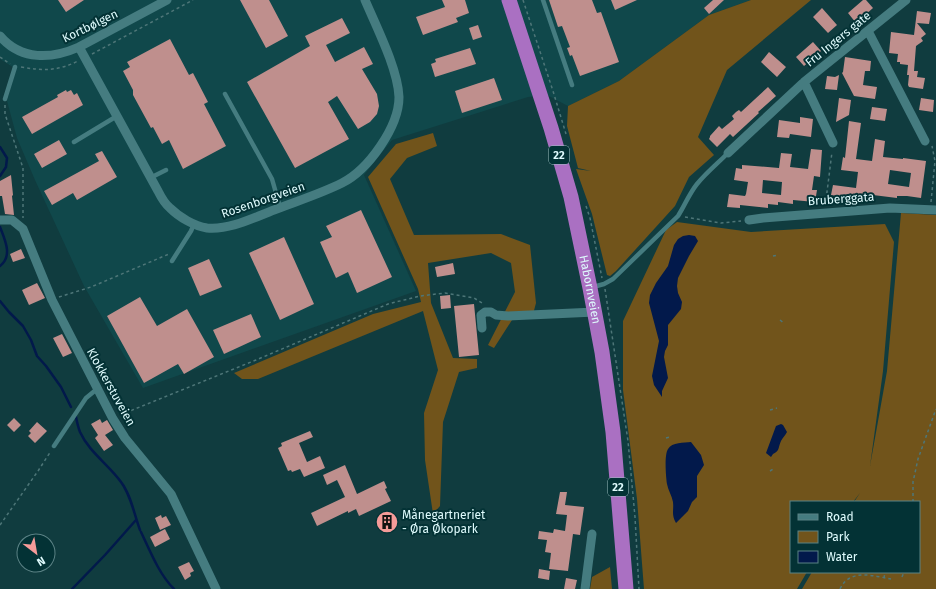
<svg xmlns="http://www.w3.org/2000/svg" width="936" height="589" font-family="'Fira Sans',sans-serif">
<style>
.built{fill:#10484b}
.green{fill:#71541b}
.water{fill:#02194b}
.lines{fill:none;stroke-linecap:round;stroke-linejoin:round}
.stream{stroke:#02194b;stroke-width:2.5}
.building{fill:#bf8f8d;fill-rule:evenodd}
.path{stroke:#4e7678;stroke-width:1.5;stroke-dasharray:3 3;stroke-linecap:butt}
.service{stroke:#457c80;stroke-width:4.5}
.minor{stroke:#457c80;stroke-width:9}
.trunk{stroke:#aa70c2;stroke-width:15}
.labels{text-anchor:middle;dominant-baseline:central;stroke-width:4;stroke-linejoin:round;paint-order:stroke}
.shield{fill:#033235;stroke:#9dbfc1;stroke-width:1}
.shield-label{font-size:11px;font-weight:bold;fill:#dffbfd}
.street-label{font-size:12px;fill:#dffbfd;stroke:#033235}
.poi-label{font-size:12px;fill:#dffbfd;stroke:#033235;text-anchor:start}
</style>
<rect width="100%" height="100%" fill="#103c3f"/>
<path class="built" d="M0,0H751L709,15L619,81L568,106L547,95L528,97L392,140L364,175L416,291L143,388L84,286L35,180L17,138L7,101L16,69L0,59Z"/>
<path class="green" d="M751,0H811L727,70L698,137L714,155L689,177L675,206L616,271L610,276L607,275L592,214L576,169L591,171L578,168L567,126L568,106L619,81L709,15Z
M433,133L437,146L407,158L390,179L414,235L501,234L530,245L536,303L532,318L512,320L494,348L488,345L515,292L511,263L491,253L428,263L431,303L453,358L477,359V368L459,372L443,422L440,506L433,514L425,460L424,413L438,370L423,311L258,379H242L234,373L373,314L421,302L418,289L368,177L396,144Z
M901,213L936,215V589H802L812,572H919V502H854L860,493L853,502H791V572H807L797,589H644L637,499L623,390V321L666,230L677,222L751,232L885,224L894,242L883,371L870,466L887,371Z
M610,567L612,589H590L592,577Z"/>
<path class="water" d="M689,235L695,236L698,241L689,256L678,278L677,286L678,293L682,302L681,309L668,325V345L665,351L664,357L668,378L662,391V397L654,385L652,376L659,341L649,303L650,295L656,283L668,266L674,245L678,239L683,236Z
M781,424L783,425L787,432C785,436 783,437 781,441C778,447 780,451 773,454L771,457L766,453L776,426Z
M691,442L701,455L704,465L697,476V497L692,502L688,511L676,523C671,514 674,511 673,502C672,496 668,490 667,484C666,477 664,455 668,449C672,442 684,443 691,442Z"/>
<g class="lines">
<path class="stream" d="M0,147L7,158L6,167L0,176
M0,227C5,240 13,256 0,266
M0,301L9,312L23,326L31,340L37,356L46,366L61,387L71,407
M76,417C77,422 78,427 80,432C89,452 109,465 121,482C131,495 134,514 140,530
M141,532C150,551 159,574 174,589
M72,589L105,555L136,520"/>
</g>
<path class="building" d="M58,0H84L66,12Z
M240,0H269L288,36L266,48Z
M442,0H465L469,13L456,18L458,22L423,35L416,17L445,7Z
M549,0H592L597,13L601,12L619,62L580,76L572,55L570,56L567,48L570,47L562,26L558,27Z
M611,0H637L615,10Z
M713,0H724L709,14L704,8Z
M863,0H866L873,8L856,23L848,13Z
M822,8L837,25L828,33L813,17Z
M917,11L931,13L929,24L917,23L926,34L921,38L923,41L916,46L914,71H918L917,77L925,78L923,89L909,87L908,85L909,75H907L908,65L900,64V62H897L898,54L889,53L891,32L914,35Z
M342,18L350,33L326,45L335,62L364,47L373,64L362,69L377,94L379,106L377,114L370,122L358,129L337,96L328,102L349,139L295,168L247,82L310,46L305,36Z
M478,25L482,37L473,40L469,28Z
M170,39L189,75L193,73L208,102L204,104L226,146L183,169L169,140L162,144L153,127L151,128L133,95V90L123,71L130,67L127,62Z
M813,42L821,51L804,66L796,57Z
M470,48L476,64L435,77L431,64L436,62L435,59Z
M769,52L786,67L777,77L761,62Z
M845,57L871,61L870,71H865L863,85L877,87L875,99L854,96L842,73L843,72Z
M839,75L837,90L825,89L827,76L835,77Z
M494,78L502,100L462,113L455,91Z
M768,87L776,96L758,112L759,113L733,137L730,134L717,147L709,139L710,137V136L719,126L722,129L734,119L732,116L736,112L739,110L741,112Z
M66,90L67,92L71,90L74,95L77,93L83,105L32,134L22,117L58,97L57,95Z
M839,98L851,100L849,115L836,122Z
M921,98L934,100L933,112L919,110Z
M872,107L887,109L885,121L870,119Z
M800,117L813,119L811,137L790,134L789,138L777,137L779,120L800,123Z
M849,121L861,123L856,159L872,161L875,139L885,141L883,157L903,159V158L926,161L921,198L907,196H897V198L873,195V198L850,196L849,200L837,198L838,196L831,195L833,185L856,188L858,172L841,170L843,157L845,158ZM890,170L911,173L909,187L888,184Z
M59,140L67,154L42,168L34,154Z
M811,149L822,150L820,177L814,176L812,190H817L815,202L793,200V204L778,202V205L768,204V208L740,205V208L727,207L729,194L745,196L746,194L748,182L734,180L736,168L742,169V165L779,168L781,153L792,154L790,167L808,169ZM763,180L782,182L781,195L762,193Z
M102,151L117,177L77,200L73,193L52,205L44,191L99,161L95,154Z
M11,175L13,195L12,196L14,215L5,214L2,196H0V181Z
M361,210L392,277L357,293L348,272L336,278L320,242L332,237L326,226Z
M284,237L314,304L280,320L249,253Z
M21,249L25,258L13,262L10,254Z
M209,259L222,287L200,296L188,268Z
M453,263L455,274L437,277L435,267Z
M37,283L45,298L29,305L22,290Z
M450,295L451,308L441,309L440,296Z
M140,297L157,326L187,309L214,357L184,374L178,364L144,383L107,316Z
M474,304L479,355L459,357L454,306Z
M251,314L261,337L224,354L213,330Z
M62,334L72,353L63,357L53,338Z
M14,418L21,425L14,432L7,425Z
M100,419L102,423L107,420L113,430L105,435L113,445L104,451L95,438L98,435L91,424Z
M37,422L47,431L35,443L28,436L31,433L29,431Z
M310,431L313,437L299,443L307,462L320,456L325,468L304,477L300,469L292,472L291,470L288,471L278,448L282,446L281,443Z
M345,465L357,494L384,481L387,488L385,489L391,501L359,516L356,509L348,513V511L317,526L311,513L345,497L337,480L327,485L323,475Z
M560,492H567L565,505L584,507L580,535L573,534L568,571L549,569L551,553L545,552L547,540L538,539L539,531L553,533L554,529L565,531L567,515L556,514Z
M161,515L162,518L166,516L171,525L160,530L155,518Z
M165,529L170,539L155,547L150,537Z
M189,562L194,571L190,573L191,576L185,580L178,567Z
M539,569L550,571L549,580L538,578Z
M566,578L577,580L575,589H564Z"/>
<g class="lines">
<path class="path" d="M523,0L553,91L566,134
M92,54L193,0
M0,57L10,64
M21,67C43,71 58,71 78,61
M5,105V114L23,168V218
M931,202L935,161L932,146
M828,205L826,200L832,152
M586,206L590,218L602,278
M685,217L721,223L741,221
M773,256L778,255
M605,289L628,441L635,517L639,589
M59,297L91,287L169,254
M780,320L784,323
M770,410L777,408
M120,415L256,360L388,304L420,296L445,293L474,298L482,303
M666,438L670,437
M770,471L775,468
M913,502V482L918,459L936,409
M0,525L38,471L51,451
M902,577L904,572
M884,578L885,572
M840,589C850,568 873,576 891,579"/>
<path class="service" d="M543,0L572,85
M225,94L272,179L280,207
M5,99L15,67
M74,142L117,116
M150,178L166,170
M172,261L191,231L194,224
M593,287L604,284L613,279L678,216C685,205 689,194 697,184C706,173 718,163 728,153
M54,446L86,398L97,389"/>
<path class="minor" d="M868,31L925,141
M0,36C21,61 52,59 79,47L167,0
M79,47L158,191C161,197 165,204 170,208C179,217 194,226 207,228C230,230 253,218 274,210C297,201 320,194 342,183C368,170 399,127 399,97C398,69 376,26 365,0
M804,82L833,143
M728,153L804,82L906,0
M0,220H12L23,229L52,300L113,419L125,438L171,494L216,589
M749,220L763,218L890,208L936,210
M482,328L481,315L485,312H491L496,315L508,316L595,312
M585,589L592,534"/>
<path class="trunk" id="s1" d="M509,0L551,128L571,197L590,288L602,352L613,432L626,589"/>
</g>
<defs>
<g id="building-disc" transform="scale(1.15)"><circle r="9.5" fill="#f59b99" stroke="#033235"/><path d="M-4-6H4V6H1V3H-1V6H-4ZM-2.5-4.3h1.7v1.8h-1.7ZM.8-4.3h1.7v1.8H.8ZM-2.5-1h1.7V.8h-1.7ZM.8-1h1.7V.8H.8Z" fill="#111"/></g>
</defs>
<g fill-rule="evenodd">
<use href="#building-disc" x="387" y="522"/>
</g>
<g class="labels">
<g class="shield">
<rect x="549" y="146" width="20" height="18" rx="3"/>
<rect x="608" y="478" width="20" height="18" rx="3"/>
</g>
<g class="shield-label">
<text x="559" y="155">22</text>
<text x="618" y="487">22</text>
</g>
<g class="street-label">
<text transform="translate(90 26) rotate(-26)">Kortbølgen</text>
<text transform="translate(838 39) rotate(-39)">Fru Ingers gate</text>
<text transform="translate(841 199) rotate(-4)">Bruberggata</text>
<text transform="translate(263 200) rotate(-19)">Rosenborgveien</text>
<text stroke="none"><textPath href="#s1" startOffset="301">Habornveien</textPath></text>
<text transform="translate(111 387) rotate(61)">Klokkerstuveien</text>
</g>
<g class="poi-label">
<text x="402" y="515">Månegartneriet<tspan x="402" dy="14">- Øra Økopark</tspan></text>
</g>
</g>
<rect x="790" y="501" width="130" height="72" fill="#033235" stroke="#5b8285"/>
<rect x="798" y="514" width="20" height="6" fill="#457c80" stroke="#5b8285"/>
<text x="826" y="521" font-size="12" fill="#dffbfd">Road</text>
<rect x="798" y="531" width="20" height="12" fill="#71541b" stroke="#5b8285"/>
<text x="826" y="541" font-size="12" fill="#dffbfd">Park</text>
<rect x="798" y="551" width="20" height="12" fill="#02194b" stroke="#5b8285"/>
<text x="826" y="561" font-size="12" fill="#dffbfd">Water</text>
<g transform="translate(36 553) rotate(149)"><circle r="19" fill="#033235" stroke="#5b8285"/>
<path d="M0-3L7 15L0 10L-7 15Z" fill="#f59b99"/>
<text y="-6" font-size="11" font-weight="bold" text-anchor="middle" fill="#dffbfd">N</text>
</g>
</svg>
